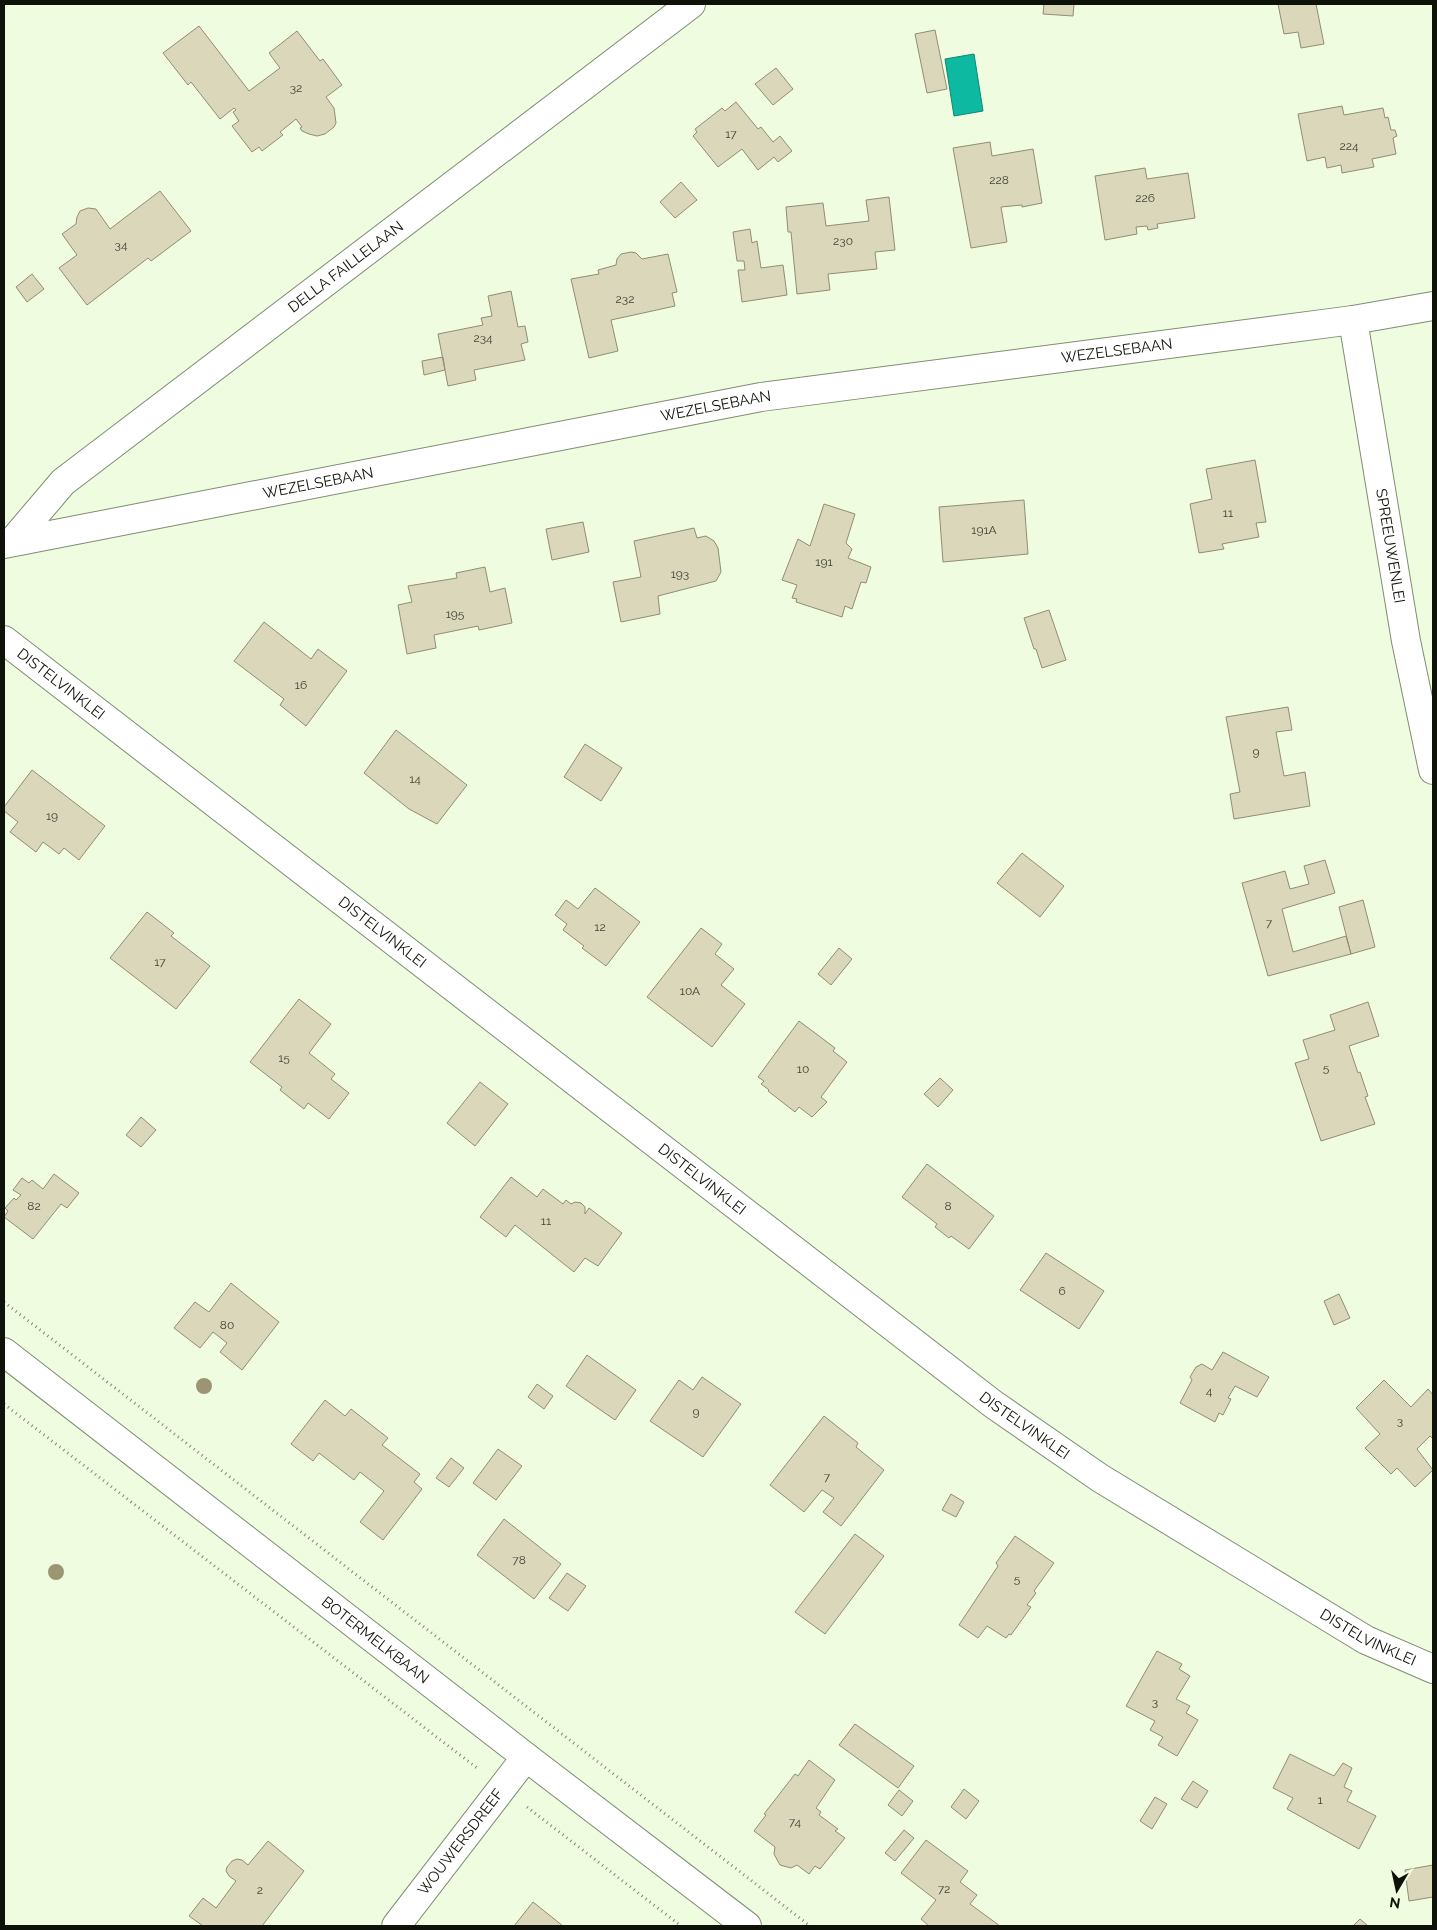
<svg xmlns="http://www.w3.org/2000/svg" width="1437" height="1930" font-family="Raleway,sans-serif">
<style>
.water{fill:#0db9a0;stroke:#0d8773}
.building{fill:#dad7bb;stroke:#908d73}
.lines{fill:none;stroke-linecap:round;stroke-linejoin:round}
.street-casing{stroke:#808c73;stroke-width:30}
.secondary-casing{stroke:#808c73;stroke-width:30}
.path{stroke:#808976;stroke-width:3;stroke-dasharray:1 4;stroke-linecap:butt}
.street{stroke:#fff;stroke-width:28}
.secondary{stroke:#fff;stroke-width:28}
.tree{fill:#9c9573}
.labels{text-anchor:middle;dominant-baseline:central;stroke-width:4;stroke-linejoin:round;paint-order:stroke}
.number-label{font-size:12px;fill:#414336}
.street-label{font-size:15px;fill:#0e1209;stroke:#effce0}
</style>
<rect width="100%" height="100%" fill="#effce0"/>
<path class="water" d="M974,54L983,111L954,116L945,59Z"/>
<path class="building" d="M1044,4H1074L1073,16L1043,14Z
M1278,4H1316L1324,44L1301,48L1298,32L1284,34Z
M199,26L249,91L280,68L269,53L297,31L320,61L323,59L342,85L326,97L334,108L336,123L334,127L325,134L317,136L309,134L302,131L300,128L302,127L296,119L280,132L283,135L262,151L259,147L252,152L232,126L239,121L233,112L236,110L234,108L220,119L191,82L188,85L163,53Z
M935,30L947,89L927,93L915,34Z
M776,68L793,89L773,105L755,84Z
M736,102L758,129L761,127L773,142L780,136L792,151L778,162L774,157L758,170L742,149L718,167L693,136L697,132L695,129L722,108L725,111Z
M1342,106L1344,115L1383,108L1385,118L1388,117L1391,130H1395L1397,136L1393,138L1396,154L1372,159L1374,167L1342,173L1341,165L1327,168L1325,157L1307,161L1298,114Z
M990,142L992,156L1033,149L1042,203L1022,207V205L1001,207L1007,242L971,248L953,148Z
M1145,168L1147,179L1188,173L1195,218L1157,224L1158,228L1148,230L1147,226L1136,227L1137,234L1105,240L1095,176Z
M681,182L697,200L675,218L660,202Z
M160,191L191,231L151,261L148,258L87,305L59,268L77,255L62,234L76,224L77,217L80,211L88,208L96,209L110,229Z
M889,197L895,250L875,252L877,269L828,274L830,290L797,294L791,232H788L786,207L823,203L826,226L869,221L866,200Z
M750,229L752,243L757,241L761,268L783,265L787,295L742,302L738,270H745L744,261H737L733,232Z
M631,252L636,253L642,259L668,254L677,292L672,293L675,306L611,320L618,351L589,358L571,279L599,274L598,270L616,265L617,259L621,254Z
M32,274L44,289L27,302L16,287Z
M511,291L518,327L525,326L528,342L521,344L525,360L474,370L476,380L448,386L438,334L483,325L481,318L492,316L488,296Z
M443,357L445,370L424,375L422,361Z
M1255,460L1266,522L1256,523L1259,537L1222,544L1224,549L1199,553L1190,504L1212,499L1206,469Z
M1024,500L1028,554L943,562L939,507Z
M824,504L855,514L846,543L852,549L848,558L871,567L866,583L861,582L852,609L845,606L842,617L796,602L797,599L792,598L797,585L782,580L798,539L810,546Z
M583,522L589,552L552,560L546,529Z
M694,528L697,538L706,536L714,541L718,548L721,572L716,581L658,596L660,614L621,622L613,582L641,577L634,541Z
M485,567L490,592L505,588L512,623L479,630L478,626L434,635L436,648L407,654L398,605L412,602L408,586L457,578L456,573Z
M1049,610L1066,660L1042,668L1036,649H1034L1024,618Z
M264,622L311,659L318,649L347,671L306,726L280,705L284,699L234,661Z
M1288,707L1292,730L1276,732L1284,776L1305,772L1310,806L1234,819L1230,794L1240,792L1226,717Z
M396,730L467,785L437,824L409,809L364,773Z
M585,744L622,768L601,801L564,777Z
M32,770L105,826L79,860L64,848L59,854L43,842L36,852L10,832L18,822L4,811V807Z
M1022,853L1064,886L1040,917L997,883Z
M1325,860L1335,893L1282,909L1293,952L1346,936L1351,954L1268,976L1242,883L1285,871L1290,889L1309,884L1304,866Z
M595,888L640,922L606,966L582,948L584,946L563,930L567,924L555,915L566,900L578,909Z
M1363,900L1375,947L1351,954L1339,907Z
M147,912L174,933L171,936L210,966L176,1009L110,958Z
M701,928L722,944L715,954L734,969L721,985L745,1004L712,1047L647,997Z
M839,948L852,959L831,985L818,974Z
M299,999L331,1024L309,1053L335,1074L331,1079L349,1093L329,1119L308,1103L304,1109L280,1090L282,1087L250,1062Z
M1368,1002L1379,1036L1349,1046L1358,1073L1360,1072L1368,1096L1365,1097L1375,1124L1321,1141L1295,1063L1309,1059L1303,1040L1335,1030L1330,1015Z
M799,1021L835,1048L833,1051L847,1062L821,1097L827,1102L812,1117L799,1107L795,1112L768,1091L769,1090L761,1084L764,1081L758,1077Z
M940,1078L953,1090L938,1107L924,1094Z
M480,1082L508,1104L475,1146L447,1123Z
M141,1117L156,1130L141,1147L126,1135Z
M927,1164L994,1216L969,1249L951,1236L949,1238L935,1227L937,1224L902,1197Z
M54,1174L79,1193L67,1208L61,1204L33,1239L4,1217L8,1211L5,1208L14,1198L16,1200L21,1195L13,1190L22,1178L29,1183L32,1180L43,1189Z
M511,1177L537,1197L543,1189L563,1204L566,1200L571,1204L575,1202L581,1203L585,1207V1214L589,1208L622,1233L598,1266L585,1258L574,1272L515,1225L506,1237L480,1217Z
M1046,1253L1104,1291L1079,1329L1020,1290Z
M231,1283L279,1322L242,1370L220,1352L227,1343L213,1332L200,1348L174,1328L195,1302L209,1312Z
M1339,1294L1350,1318L1334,1325L1324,1301Z
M1223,1352L1269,1377L1257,1397L1235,1386L1228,1398L1231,1399L1223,1415L1219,1413L1215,1422L1180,1403L1192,1380L1190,1377L1196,1367L1202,1364L1212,1370Z
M587,1355L636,1390L615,1420L566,1386Z
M702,1377L741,1404L703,1457L650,1421L679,1380L693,1390Z
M1384,1380L1411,1407L1428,1389L1433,1395V1439L1430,1436L1417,1449L1433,1470L1415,1487L1397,1468L1391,1474L1365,1448L1380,1434L1356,1408Z
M537,1384L553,1396L544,1409L528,1397Z
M325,1400L345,1416L351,1409L388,1438L382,1445L420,1474L414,1482L422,1489L383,1540L360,1522L384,1491L360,1472L354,1480L319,1453L313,1461L291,1444Z
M824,1416L858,1443L856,1447L884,1470L841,1526L823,1512L834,1498L822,1490L804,1512L770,1485Z
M498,1449L522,1466L496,1500L473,1483Z
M451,1458L464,1468L449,1487L436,1478Z
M951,1494L964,1502L956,1517L942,1510Z
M504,1519L561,1564L534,1599L477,1555Z
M855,1534L884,1556L825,1634L795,1612Z
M1015,1536L1054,1563L1034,1591L1036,1593L1027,1605L1031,1607L1011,1635L1009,1634L1006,1638L987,1626L978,1638L959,1625L998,1566L996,1563Z
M567,1573L586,1586L568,1611L549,1598Z
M1157,1651L1182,1664L1179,1669L1190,1676L1176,1699L1190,1706L1186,1713L1198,1720L1177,1756L1158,1745L1163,1737L1150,1730L1155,1721L1126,1706Z
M855,1724L914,1766L898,1788L839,1745Z
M1290,1754L1334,1776L1343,1763L1352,1768L1344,1787L1352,1791L1347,1801L1376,1816L1359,1849L1287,1809L1293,1798L1273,1788Z
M809,1760L835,1780L816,1808L821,1812L819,1815L838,1829L835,1831L845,1838L820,1869L815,1866L809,1874L797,1865L791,1868L780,1865L774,1854L775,1847L754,1831L766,1815L764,1814L795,1774L798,1776Z
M1193,1781L1208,1791L1197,1808L1181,1799Z
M964,1789L979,1801L966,1819L951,1807Z
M899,1790L913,1801L902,1816L888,1805Z
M1155,1797L1167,1804L1152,1829L1140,1821Z
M904,1830L914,1838L895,1861L885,1853Z
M926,1840L968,1871L960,1882L977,1895L970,1904L1000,1926H929L921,1919L936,1900L901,1873Z
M268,1841L304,1871L262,1926H203L189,1916L203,1898L216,1908L236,1881L229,1876L226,1871L227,1867L232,1861L237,1859L242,1860L248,1865Z
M1433,1865V1897L1409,1901L1405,1870Z
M533,1902L563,1926H514Z
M1360,1919L1368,1926H1353Z"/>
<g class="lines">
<g class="street-casing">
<g id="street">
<path id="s1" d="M1353,320L1406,641L1433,770"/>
<path id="s2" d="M12,542L63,482L691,4"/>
<path id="s3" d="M4,640L993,1404L1100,1478L1366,1640L1433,1669"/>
<path id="s4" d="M396,1926L526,1757"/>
</g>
</g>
<g class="secondary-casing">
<g id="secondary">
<path id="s5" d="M4,544L761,397L1353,320L1433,306"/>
<path id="s6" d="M4,1352L526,1757L747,1926"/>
</g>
</g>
<path class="path" d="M4,1302L810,1926
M4,1404L477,1768
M527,1807L681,1926"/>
<use href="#street" class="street"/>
<use href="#secondary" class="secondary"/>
</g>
<g class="tree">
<circle cx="204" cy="1386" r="8"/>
<circle cx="56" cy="1572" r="8"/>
</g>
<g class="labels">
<g class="number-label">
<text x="296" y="88">32</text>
<text x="731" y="134">17</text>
<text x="1349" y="146">224</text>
<text x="999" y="180">228</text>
<text x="1145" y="198">226</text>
<text x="843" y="241">230</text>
<text x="121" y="245">34</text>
<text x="625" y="299">232</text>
<text x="483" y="338">234</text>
<text x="1228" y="513">11</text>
<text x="984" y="530">191A</text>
<text x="824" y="562">191</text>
<text x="680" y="574">193</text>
<text x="455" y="614">195</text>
<text x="301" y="685">16</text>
<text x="1256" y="752">9</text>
<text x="415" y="779">14</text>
<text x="52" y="816">19</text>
<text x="1269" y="923">7</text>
<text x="600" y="927">12</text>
<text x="160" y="962">17</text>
<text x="690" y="991">10A</text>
<text x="284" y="1058">15</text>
<text x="1326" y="1068">5</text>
<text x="803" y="1069">10</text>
<text x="34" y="1206">82</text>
<text x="948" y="1206">8</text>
<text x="546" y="1221">11</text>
<text x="1062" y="1291">6</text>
<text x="227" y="1325">80</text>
<text x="1209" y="1391">4</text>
<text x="696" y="1412">9</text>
<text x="1400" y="1421">3</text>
<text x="827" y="1477">7</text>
<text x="519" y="1560">78</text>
<text x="1017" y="1579">5</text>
<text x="1155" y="1702">3</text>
<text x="1320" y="1800">1</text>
<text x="795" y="1822">74</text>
<text x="944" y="1889">72</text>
<text x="260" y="1890">2</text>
</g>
<g class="street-label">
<text stroke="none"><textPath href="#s2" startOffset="434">DELLA FAILLELAAN</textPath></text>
<text stroke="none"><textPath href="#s5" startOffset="1130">WEZELSEBAAN</textPath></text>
<text stroke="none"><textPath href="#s5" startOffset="725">WEZELSEBAAN</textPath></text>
<text stroke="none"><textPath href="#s5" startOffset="320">WEZELSEBAAN</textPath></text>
<text stroke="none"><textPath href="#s1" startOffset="229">SPREEUWENLEI</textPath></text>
<text stroke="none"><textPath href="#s3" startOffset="72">DISTELVINKLEI</textPath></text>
<text stroke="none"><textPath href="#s3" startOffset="478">DISTELVINKLEI</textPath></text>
<text stroke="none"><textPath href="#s3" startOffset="882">DISTELVINKLEI</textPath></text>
<text stroke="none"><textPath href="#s3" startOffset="1288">DISTELVINKLEI</textPath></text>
<text stroke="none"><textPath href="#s3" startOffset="1692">DISTELVINKLEI</textPath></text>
<text stroke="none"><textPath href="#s6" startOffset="470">BOTERMELKBAAN</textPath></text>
<text stroke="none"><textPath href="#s4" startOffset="106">WOUWERSDREEF</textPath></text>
</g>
</g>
<rect width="1437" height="1930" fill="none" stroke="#0e1209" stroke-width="10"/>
<g transform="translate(1397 1890) rotate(189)" stroke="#effce0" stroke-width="4" paint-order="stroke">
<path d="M0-4L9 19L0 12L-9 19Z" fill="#0e1209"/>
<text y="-8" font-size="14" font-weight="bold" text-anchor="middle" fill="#0e1209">N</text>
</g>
</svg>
